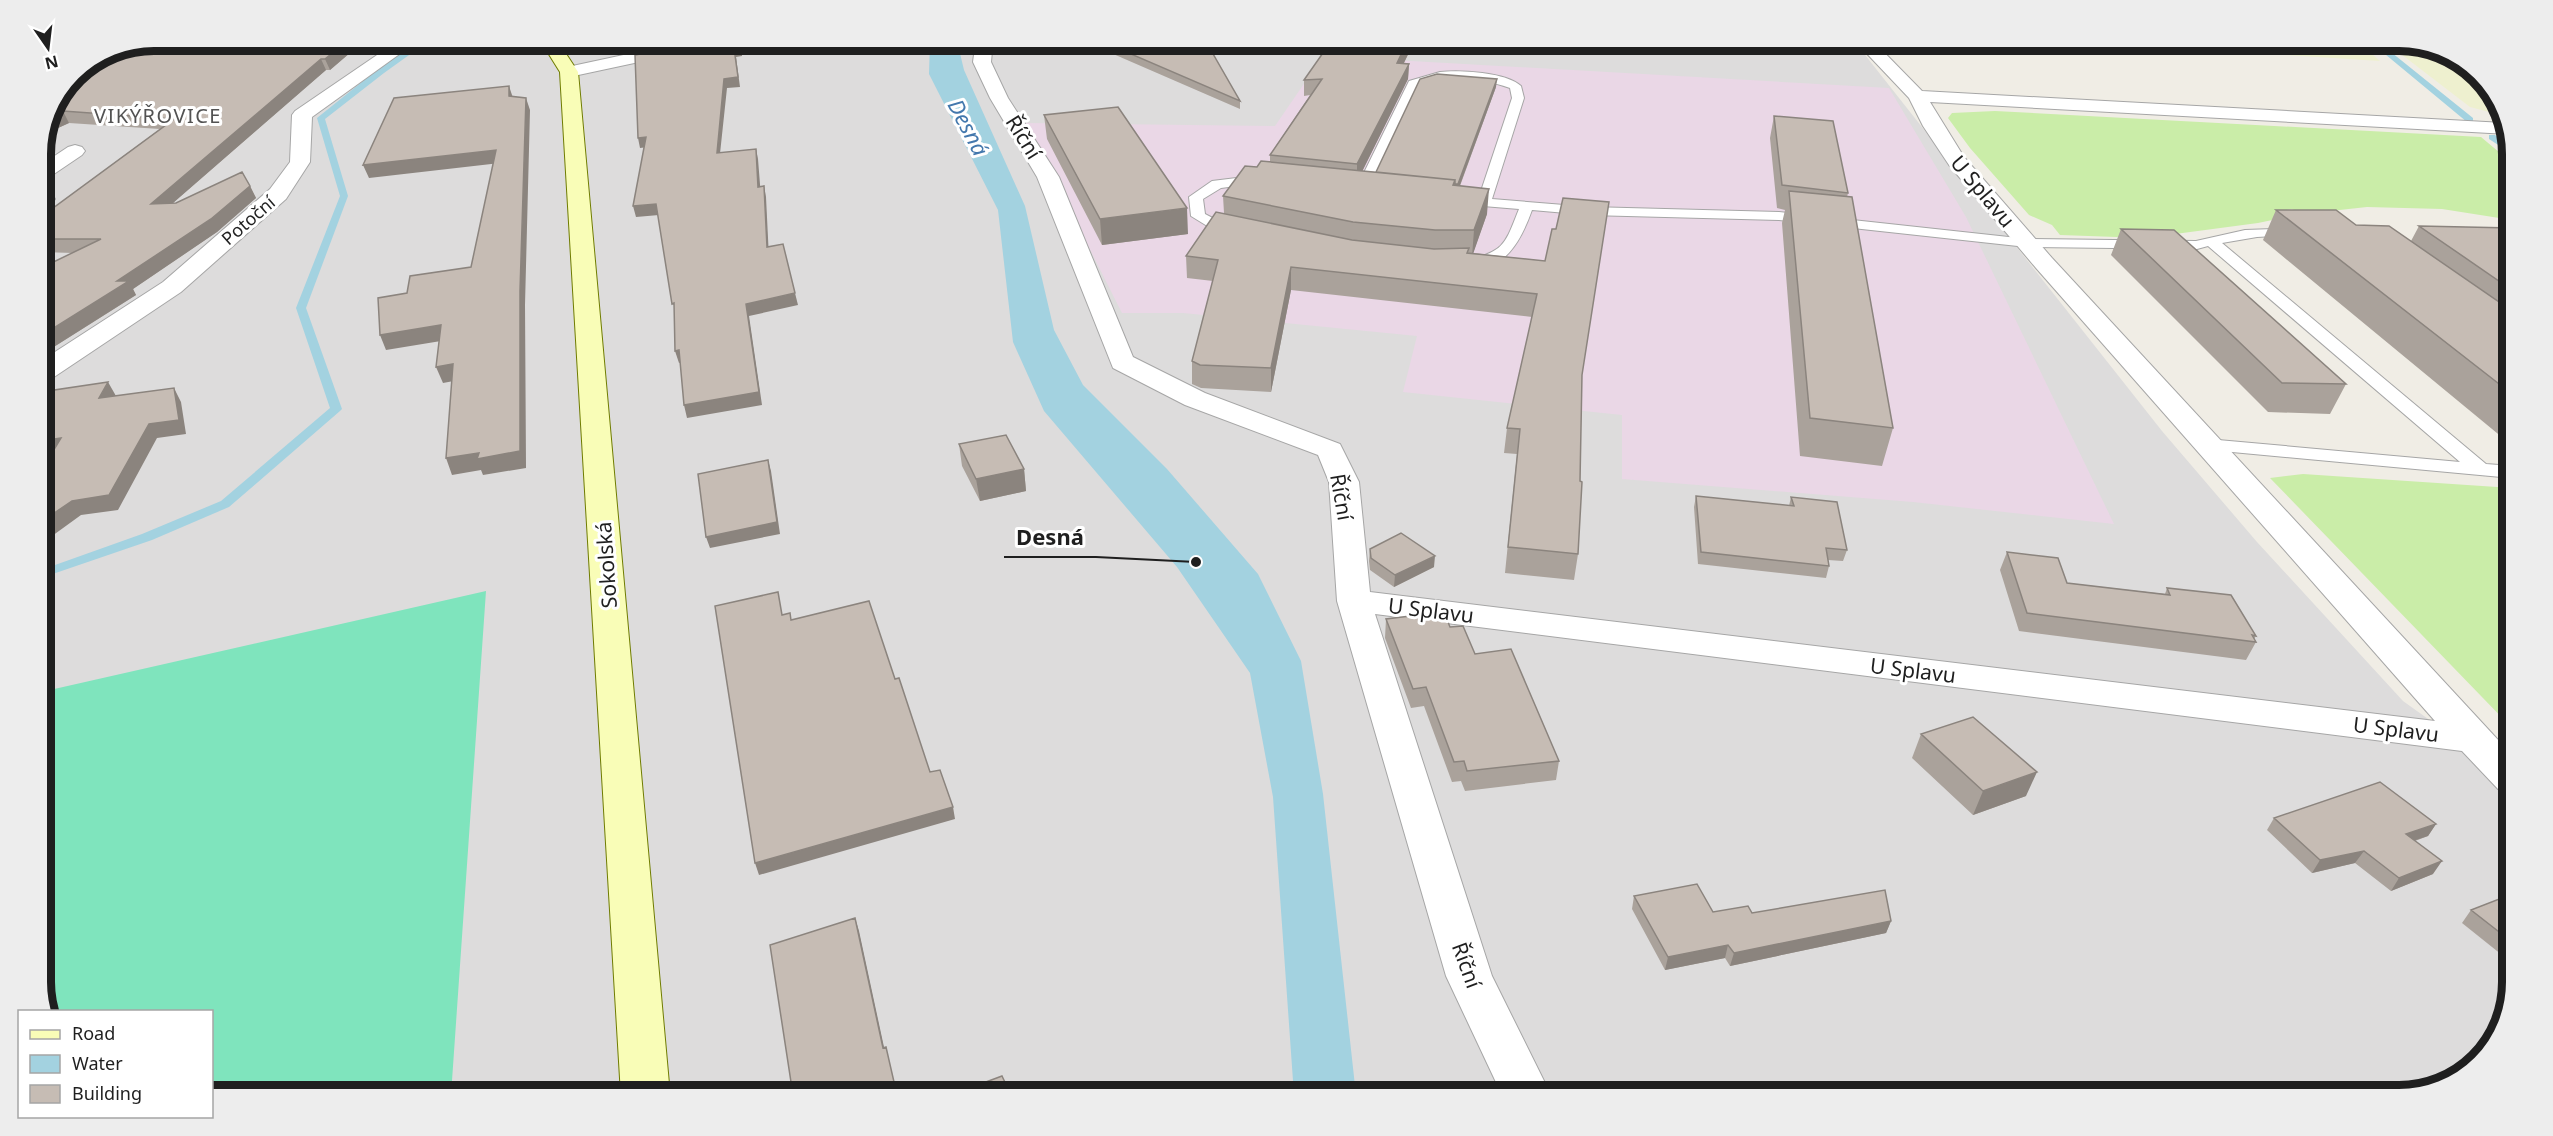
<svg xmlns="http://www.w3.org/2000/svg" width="2553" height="1136" font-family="'Noto Sans',sans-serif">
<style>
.residential{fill:#dddcdc}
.industrial{fill:#ead7e6}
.farmland{fill:#eef0cf}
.grass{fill:#caeda8}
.pitch{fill:#7fe4bd}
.water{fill:#a3d2e0}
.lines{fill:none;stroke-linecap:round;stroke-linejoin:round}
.stream{fill:#a3d2e0;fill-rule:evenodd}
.lane-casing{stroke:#a6a6a6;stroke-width:2}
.street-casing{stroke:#a6a6a6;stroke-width:2}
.secondary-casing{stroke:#6f7c00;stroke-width:2}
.lane{fill:#fff;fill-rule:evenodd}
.street{fill:#fff;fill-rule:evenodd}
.secondary{fill:#f9fdb7;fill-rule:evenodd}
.wall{fill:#aaa29b}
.shaded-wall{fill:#8b847e}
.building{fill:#c6bcb4;stroke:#8b847e;stroke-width:1.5}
.labels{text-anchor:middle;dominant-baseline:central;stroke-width:6;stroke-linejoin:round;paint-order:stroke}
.far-street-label{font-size:18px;fill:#1f1f1f;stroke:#fff}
.far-quarter-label{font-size:20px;letter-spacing:1.5px;fill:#525252;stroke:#fff}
.street-label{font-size:21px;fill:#1f1f1f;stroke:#fff}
.water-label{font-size:22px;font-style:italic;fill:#4378ad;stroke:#fff}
.rim{fill:none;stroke:#1f1f1f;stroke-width:8}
.leader{fill:none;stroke:#1f1f1f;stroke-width:2}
.callout-dot{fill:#1f1f1f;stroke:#fff;stroke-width:2}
.callout-label{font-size:22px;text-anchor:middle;font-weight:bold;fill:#1f1f1f;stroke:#fff;stroke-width:6;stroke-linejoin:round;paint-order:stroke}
</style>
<rect width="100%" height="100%" fill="#f0ede5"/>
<path class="residential" d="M154,41H1854L2162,431L2257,542L2403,701L2512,779V982L2504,1026L2462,1076L2399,1095H212V1012L49,1011L41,989V147L74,74Z"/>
<path class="industrial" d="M1323,56L1889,88L1966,217L2114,524L1913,502L1622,479V415L1403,392L1417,336L1183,313H1122L1026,123L1275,126Z"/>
<path class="farmland" d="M2061,41H2357L2380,61Z
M2384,41H2399L2443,49L2493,91L2501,115L2470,107Z"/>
<path class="grass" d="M1995,111L2481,137L2512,163V220L2442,209L2367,207L2303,214L2292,209L2280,211L2291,216L2258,223L2145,238L2060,235L2052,225L2029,215L1970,148L1948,118L1952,113Z
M2303,474L2512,488V728L2270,478Z"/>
<path class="pitch" d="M486,591L451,1095H212V1012L49,1011L41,989V692Z"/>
<path class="water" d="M930,41H957L964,70L1025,206L1054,330L1083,385L1167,469L1258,574L1301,661L1323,794L1356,1095H1294L1273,797L1250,673L1177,567L1044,411L1013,342L998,210L929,74Z"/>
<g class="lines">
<path class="stream" d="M422,40H430L384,73L325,119L348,196L306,308L342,409L340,411L229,507L152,540L41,578V570L142,534L221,501L330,408L296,308L340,196L317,118L378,69Z
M2368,40H2376L2473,118V122H2467Z
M2489,135H2495L2512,148V154L2489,139Z"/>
<g class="lane-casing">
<path id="lane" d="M1440,72C1460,70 1505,72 1521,86L1524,98L1492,199L1589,207L1779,212L2027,239L2196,241L2245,230L2299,228L2301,231L2299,234L2294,235L2257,237L2222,243L2486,464L2512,466V478L2200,449L2198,445L2200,441L2207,439L2460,462L2208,246L2197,249L2027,247L1779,220L1589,215L1532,210C1522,238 1504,275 1468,266L1465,263L1468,260C1505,251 1505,244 1519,209L1459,204L1452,200L1459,196L1479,197L1512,98L1510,88C1478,77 1450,75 1418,85L1370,189L1363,193L1356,189L1409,81Z
M1261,175L1266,176L1268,179L1266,182L1221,188L1203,199L1205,214L1226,225L1239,228L1241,231L1239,234L1217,232L1191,216L1189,197L1212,181Z"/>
</g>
<g class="street-casing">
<path id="street" d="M399,40H419L312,117L310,162L286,199L181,292L51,379L41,381V361L163,282L270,189L290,162L292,115L295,111Z
M675,40H699L697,44L667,56L569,77L563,76L560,72L563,68L656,48Z
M976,40H993L991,62L1008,98L1059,177L1133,357L1205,393L1340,444L1359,482L1370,592L2435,721L2036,268L1949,165L1923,126L1909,98L1854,40H1872L1922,91L2504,123L2508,134L1930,102L1964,157L2052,258L2512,755V793L2498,789L2462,751L1375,614L1492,976L1551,1095H1502L1446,976L1337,601L1329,482L1318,455L1185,405L1113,368L1037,177L990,98L973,62Z
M75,145L82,147L85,151L82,155L48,178L41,180V165L68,147Z
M44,192L52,194L55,199L49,206L41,208V193Z"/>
</g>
<g class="secondary-casing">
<path id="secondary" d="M540,40H557L578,72L670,1095H621L560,72Z"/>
</g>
<use href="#lane" class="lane"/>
<use href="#street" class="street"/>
<use href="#secondary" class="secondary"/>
</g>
<path class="wall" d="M154,40H365L330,70H326L173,203H176L250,186L256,198L217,232L133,289L136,295L41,355V268L73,253L41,252V217L160,129L69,123L47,133L74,74Z
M1255,40H1415L1404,63L1409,64L1408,79L1362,171L1376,172L1496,87L1460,186L1487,214L1473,253L1545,261L1582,377L1578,554L1574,580L1505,573L1517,454L1504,453L1507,428L1532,317L1291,290L1271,392L1201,388L1192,384V361L1213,281L1187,278L1186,256L1224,213L1223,196L1257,167L1270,162V155L1310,95L1304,96V80L1324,52L1256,47Z
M1722,40H1823L1824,46L1822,54L1771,51L1770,54L1722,48Z
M1103,42L1240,101V109L1104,50Z
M1044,115L1188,234L1102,245L1047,139Z
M1774,116L1848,193L1847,197L1893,428L1882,466L1800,456L1782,223L1785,210L1777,208L1770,138Z
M2276,210L2356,225L2411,241L2419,226L2512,228V443H2509L2263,240Z
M2121,229L2346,384L2330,414L2268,412L2111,255Z
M959,444L1024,469L1026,491L980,501L962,466Z
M1696,496L1789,506L1791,497L1847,550L1843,561L1828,560L1829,566L1826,578L1698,564L1694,507Z
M1370,549L1434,567L1394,587L1370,570L1369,561Z
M2007,552L2067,583L2165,594L2167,588L2256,636L2254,639L2256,642L2246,660L2019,631L2000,570Z
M1386,619L1450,627L1475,654L1559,761L1556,780L1465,791L1461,781L1452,782L1424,706L1411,708L1385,638Z
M1921,734L2026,796L1973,815L1912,758Z
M2274,818L2436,824L2428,836L2415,841L2433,874L2391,891L2355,863L2312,873L2267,830Z
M2512,894V963L2462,923L2471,910Z
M1634,896L1713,912L1752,913L1891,921L1886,933L1730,966L1725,958L1665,970L1632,909Z"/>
<path class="shaded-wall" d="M348,40H365L330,70L325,59Z
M790,40H828V46L742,54V56L736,57L740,87L727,88L719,163L717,153L724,79L734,48L740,45Z
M1408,40H1415L1396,79L1397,63Z
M635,41V40H666L637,50Z
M321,59L326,70L158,216L151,204Z
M1409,64L1408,79L1357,182V164Z
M1497,79L1496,87L1457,193L1458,184Z
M509,86L513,98L509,96Z
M526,98L530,110L525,305L526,468L483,475L481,470L452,475L446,458L479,453L520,291Z
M63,111L69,123L47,133L55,115Z
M646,137L648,147L640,148L638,138Z
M756,149L758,159L761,197L758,187Z
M496,150L500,163L369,178L363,165Z
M250,186L256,198L217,232L133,289L136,295L41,355V336Z
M764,186L766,197L769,258L767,247Z
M1489,189L1487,214L1472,257L1474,230Z
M656,204L659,215L636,217L633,206Z
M1187,208L1188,234L1102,245L1100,219Z
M1291,267V290L1271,392V368Z
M795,293L798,305L749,316L762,405L687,418L684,405L746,304Z
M441,325L447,340L386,350L380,335Z
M679,350L682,362L679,363L675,351Z
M453,364L459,380L443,383L436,367Z
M108,382L116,396L99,398Z
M174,388L181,402L186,434L157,438L118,510L81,515L41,544V522L149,424Z
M61,438L70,452L41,457V441Z
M768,460L771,471L780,534L710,548L706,537Z
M1024,469L1026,491L980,501L976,479Z
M1435,556L1434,567L1394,587L1395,575Z
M2037,772L2026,796L1973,815L1983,791Z
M953,807L955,819L759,875L755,863Z
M2436,824L2428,836L2398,846L2406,834Z
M2364,851L2355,863L2312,873L2320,860Z
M2442,861L2433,874L2391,891L2399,878Z
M855,918L859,931L887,1061L883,1048Z
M1891,921L1886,933L1730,966L1734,953Z
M1728,945L1725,958L1665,970L1668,957Z"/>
<path class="building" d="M154,40H348L325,59H321L151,204L176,203L242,172L250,186L211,219L117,281H129L41,336V268L101,239H41V217L174,119L63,111L55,115L74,74L111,49Z
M687,40H790L740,45V47L734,48L738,77L724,79L717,153L756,149L758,187L764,186L767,247L783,244L795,293L746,304L759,392L684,405L679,350L675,351L674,303L672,304L656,204L633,206L646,137L638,138L635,55L666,49Z
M1111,40H1205L1240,101L1103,42Z
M1332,40H1408L1397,63L1409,64L1357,164L1270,155L1322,79L1304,80Z
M1724,40H1823L1824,46L1772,43V46Z
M1437,74L1497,79L1458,184H1455V180L1376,172L1420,79Z
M509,86V96L526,98L520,291V451L477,459L479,453L446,458L453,364L436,367L441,325L380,335L378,298L407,293L410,276L471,267L496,150L363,165L394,98Z
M1118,107L1187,208L1100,219L1044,115Z
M1774,116L1833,121L1848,193L1782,185Z
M1261,161L1455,180L1453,185L1489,189L1474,230H1435L1353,222L1223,196L1245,166L1257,167Z
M1789,191L1852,197L1893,428L1810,418Z
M1563,198L1609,202L1582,375L1580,481L1582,482L1578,554L1508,547L1520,429L1507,428L1537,294L1291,267L1271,368L1200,365L1192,361L1218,260L1186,256L1216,212L1352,240L1434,249L1469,248L1467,253L1545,261L1552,229H1556Z
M2276,210H2336L2356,225L2389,226L2512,311V394Z
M2419,226L2512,228V290Z
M2121,229L2174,230L2346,384L2282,383Z
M108,382L99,398L174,388L179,420L149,424L109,495L72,501L41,522V471L61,438L41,441V392Z
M1006,435L1024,469L976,479L959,444Z
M768,460L777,522L706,537L698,474Z
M1696,496L1794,506L1791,497L1837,502L1847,550L1826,548L1829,566L1701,552Z
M1401,533L1435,556L1395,575L1371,558L1370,549Z
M2007,552L2058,558L2067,583L2170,595L2167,588L2231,595L2256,636L2252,635L2256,642L2027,613Z
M778,592L782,615L790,613L791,620L869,601L895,679L899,678L930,772L940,770L953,807L755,863L715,606Z
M1444,612L1450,627L1463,626L1475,654L1511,649L1559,761L1467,771L1464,761L1454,762L1426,687L1413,689L1386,619Z
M1973,717L2037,772L1983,791L1921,734Z
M2380,782L2436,824L2406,834L2442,861L2399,878L2364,851L2320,860L2274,818Z
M1697,884L1713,912L1748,906L1752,913L1885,890L1891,921L1734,953L1728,945L1668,957L1634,896Z
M2512,894V942L2471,910Z
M855,918L883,1048L886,1047L897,1095H793L770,945Z
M1002,1076L1011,1095H951Z"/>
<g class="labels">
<g class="far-street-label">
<text transform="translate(248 220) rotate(-41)">Potoční</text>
</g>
<g class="far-quarter-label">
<text x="158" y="115">VIKÝŘOVICE</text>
</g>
<g class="street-label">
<text transform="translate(1024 137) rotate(58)">Říční</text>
<text transform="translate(1983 191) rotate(50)">U Splavu</text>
<text transform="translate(1342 497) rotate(80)">Říční</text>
<text transform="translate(606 565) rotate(-94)">Sokolská</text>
<text transform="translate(1431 610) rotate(7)">U Splavu</text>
<text transform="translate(1913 670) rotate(7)">U Splavu</text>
<text transform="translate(2396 729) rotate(7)">U Splavu</text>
<text transform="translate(1467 965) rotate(70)">Říční</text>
</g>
<g class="water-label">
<text transform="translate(969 127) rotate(62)">Desná</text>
</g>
</g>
<path d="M0 0H2553V1136H0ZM154 51H2399A103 103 0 0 1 2502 154V982A103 103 0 0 1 2399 1085H154A103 103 0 0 1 51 982V154A103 103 0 0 1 154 51Z" fill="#ededed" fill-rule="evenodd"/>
<path class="rim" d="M154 51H2399A103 103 0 0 1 2502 154V982A103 103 0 0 1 2399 1085H154A103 103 0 0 1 51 982V154A103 103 0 0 1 154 51Z"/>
<path class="leader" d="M1196 562L1096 557H1004"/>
<circle class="callout-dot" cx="1196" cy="562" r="6"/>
<g class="callout-label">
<text x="1050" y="545">Desná</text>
</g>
<rect x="18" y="1010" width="195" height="108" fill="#ffffff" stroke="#a5a5a5" stroke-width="1.5"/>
<rect x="30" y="1030" width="30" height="9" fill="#f9fdb7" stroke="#a5a5a5" stroke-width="1.5"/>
<text x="72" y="1040" font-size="18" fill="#1f1f1f">Road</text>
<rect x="30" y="1055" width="30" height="18" fill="#a3d2e0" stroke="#a5a5a5" stroke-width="1.5"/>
<text x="72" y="1070" font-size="18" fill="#1f1f1f">Water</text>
<rect x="30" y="1085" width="30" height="18" fill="#c6bcb4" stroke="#a5a5a5" stroke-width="1.5"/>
<text x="72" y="1100" font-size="18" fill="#1f1f1f">Building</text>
<g transform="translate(48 48) rotate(166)" stroke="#ffffff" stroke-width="4.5" paint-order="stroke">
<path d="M0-4.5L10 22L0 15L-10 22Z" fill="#1f1f1f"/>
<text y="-9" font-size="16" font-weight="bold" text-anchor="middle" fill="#1f1f1f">N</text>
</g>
</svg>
